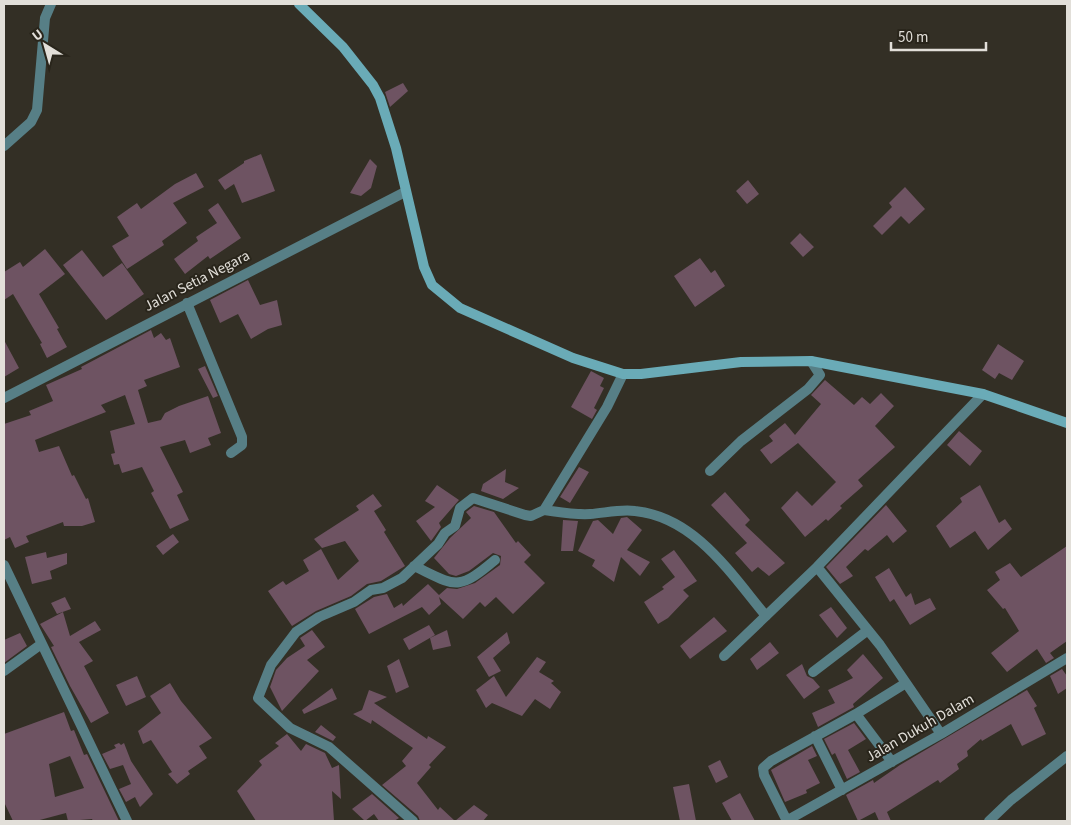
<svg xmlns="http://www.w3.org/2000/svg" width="1071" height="825" font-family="'Source Sans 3',sans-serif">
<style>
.building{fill:#6e5362;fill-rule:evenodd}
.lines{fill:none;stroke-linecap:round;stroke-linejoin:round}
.street{stroke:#577f86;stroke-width:10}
.secondary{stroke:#6aabb7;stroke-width:10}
.labels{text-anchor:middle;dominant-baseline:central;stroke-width:4;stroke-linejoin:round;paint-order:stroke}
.street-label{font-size:15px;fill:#e2dfd9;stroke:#29251b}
</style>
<rect width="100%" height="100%" fill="#332f25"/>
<path class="building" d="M403,83L408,91L390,107L385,92Z
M261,154L275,191L242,203L234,184L225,190L218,180L244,163V161Z
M370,159L377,166L371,188L361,196L350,193Z
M196,173L204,187L173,203L187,223L162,241L164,245L127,269L112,246L129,236L117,217L137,203L141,209L175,184Z
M748,180L759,194L747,204L736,191Z
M905,187L925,209L909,224L901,216L882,235L873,226L892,207L889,203Z
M218,203L241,238L210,259L208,256L185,274L174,259L198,241L196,237L217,223L208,210Z
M800,233L814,247L803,257L790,243Z
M45,249L65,274L39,294L59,328L57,329L67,347L47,358L40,344L42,343L13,294L4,300V272L20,262L23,267Z
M82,250L103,277L122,263L144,294L106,320L63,265Z
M700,258L711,273L715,270L725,286L695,307L674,276Z
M248,280L260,305L277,300L282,325L268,329L251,339L238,314L220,323L210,300Z
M151,330L154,338L161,333L166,340L170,338L180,367L144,380L147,386L138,390L148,423L161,420L165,413L179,406L208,396L221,433L208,438L211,445L190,453L185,440L160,447L183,492L177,495L189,520L170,529L151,493L154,491L142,467L122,473L119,464L114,465L111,454L115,453L110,431L135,424L125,395L101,405L106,412L35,440L39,452L59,446L72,476L74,475L86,499L88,498L95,522L82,526H64L63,522L26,536L29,542L15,548L10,537L4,540V424L31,415L29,411L53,401L46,385L82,369L81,367Z
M4,340L19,368L4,377Z
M998,344L1024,361L1012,380L999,373L995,379L982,370Z
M205,366L218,396L213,398L198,369Z
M591,371L604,378L600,386L604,388L594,408L597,410L592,419L571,407Z
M825,380L854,405L862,397L870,404L881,393L894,406L875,426L895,447L858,480L863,486L840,506L842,508L828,521L826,519L805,537L781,508L797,491L812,506L836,482L798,443L771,464L760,450L773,441L769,436L785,423L795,435L821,404L811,395Z
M959,431L982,451L970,466L947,445Z
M579,467L589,472L570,503L560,497Z
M506,469L505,482L519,488L503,499L481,491L483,484Z
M437,485L459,500L439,523L441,527L431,541L416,521L435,507L425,501Z
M980,485L999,523L1005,519L1012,529L988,550L975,531L950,548L936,526L962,502L960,498Z
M725,492L750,520L745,525L785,563L769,576L758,567L752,572L735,553L747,543L711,505Z
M373,494L382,506L374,511L386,530L384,532L405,566L381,581L367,584L351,596L316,611L292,626L268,591L283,581L286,585L309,571L303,560L321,549L338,580L359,561L345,541L322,548L314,539L359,510L356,506Z
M886,505L907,531L893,543L887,535L868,551L865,549L846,567L853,576L840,584L826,567Z
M474,506L494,512L516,543L518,541L531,555L524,562L545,583L513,614L496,597L485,607L480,602L463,619L439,597L441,604L429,615L422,607L369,634L355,609L374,597L387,594L394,608L402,603L403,606L428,584L439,595L447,588L457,589L475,583L500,565L501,556L493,553L469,571L456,576L449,574L434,558L450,538L471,518L466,512Z
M627,517L642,530L627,550L650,562L640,576L621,557L614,582L592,566L595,560L578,551L593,521L598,520L613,534L621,518Z
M563,520L578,521L573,551H561Z
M173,534L179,542L163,555L156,546Z
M1067,546V641L1050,653L1054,658L1046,663L1037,649L1007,672L991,653L1019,631L1005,608L1003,609L987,590L1000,580L995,572L1010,563L1021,577Z
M674,550L697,581L683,590L689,596L668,618L658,624L644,602L664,589L662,587L675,577L661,559Z
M46,552L47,558L67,553V564L50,571L52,579L32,584L25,557Z
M889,568L906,597L911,593L915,605L930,598L936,609L910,625L894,599L890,602L875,577Z
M65,597L71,609L57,614L51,603Z
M831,607L847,628L837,638L819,615Z
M63,612L70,636L95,621L101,630L79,642L93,661L84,666L109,713L91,723L70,686L51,647L54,646L40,624Z
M714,617L727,631L690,659L680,646Z
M429,625L435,635L409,650L403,639Z
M312,630L325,647L307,660L319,671L282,711L270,687L276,670L287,658L305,646L300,638Z
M447,630L451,646L433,650L430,638Z
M507,632L510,643L493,658L501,671L489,677L477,657Z
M20,633L27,646L4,663V640Z
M770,642L779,653L757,670L750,659Z
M863,654L883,678L853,704L854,707L818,727L812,713L835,703L828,690L853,678L847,670Z
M537,657L546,662L539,672L554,681L551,683L561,692L550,709L535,699L522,716L492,703L486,708L476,690L494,676L506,697Z
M399,659L409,687L396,693L387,666Z
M802,664L807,676L813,679L820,687L804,699L786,675Z
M1062,669L1067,676V688L1058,694L1050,676Z
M137,676L146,697L126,706L116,685Z
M170,683L181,701L212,738L199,746L207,758L188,771L190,774L177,784L168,774L172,772L151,740L143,744L138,731L161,713L150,696Z
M332,688L337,699L304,714L302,710Z
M369,690L387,697L374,703L427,739L428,736L446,747L429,765L431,767L417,783L438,810L440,807L455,821H420L418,816L382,785L406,766L402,761L413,748L372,720L371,724L353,714L362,710Z
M1027,690L1037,706L1034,708L1046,734L1022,746L1011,724L982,741L981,739L967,751L968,756L957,764L959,769L940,783L938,780L887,812L891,821H879L875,812L858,821L846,795L873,780L874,783L900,765Z
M64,712L71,731L74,730L84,755L87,754L119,821H93L92,819L68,821L66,813L36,821H13L4,802V734ZM70,756L84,788L55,797L49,764Z
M854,723L866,739L848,750L860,772L847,779L835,753L832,755L824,739Z
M321,725L336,737L333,741L315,732Z
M287,734L301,751L306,744L325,753L332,768L339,765L341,799L332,791L334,821H256L237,791L262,765L259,761L279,746L275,743Z
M119,743L121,745L124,743L131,761L153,794L140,807L135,797L126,802L119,789L131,784L123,765L110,769L102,754L116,748L114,745Z
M812,746L817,756L808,760L820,783L806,790L807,793L785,802L771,770Z
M720,760L728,777L716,783L708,766Z
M689,784L696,821H680L673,787Z
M740,793L755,821H732L722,803Z
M372,794L399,818L394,821H379L374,814L365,821L352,809Z
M474,805L488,815L483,821H455Z"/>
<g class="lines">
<path class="street" d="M4,146L31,122L37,110L45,18L51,4
M187,303L242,437V445L231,453
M4,398L405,192
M710,471L741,441L808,389L820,375L811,361
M544,510C559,512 574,515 590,514C605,513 620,509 635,511C695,517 731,574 766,616
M4,565L127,821
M414,566C456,586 457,592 495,560
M817,567L880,645L941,734
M724,656L817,567L983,394
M4,671L40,645
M813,672L868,630
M856,714L892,762
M815,736L842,790
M413,821L329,747L290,728L258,698L271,665L296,632L319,617L354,602L371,590L383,588L402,578L438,544L445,533L455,526L460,508L473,498L525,515L531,516L544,510L607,407L623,374
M786,821L941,734L1067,658
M787,821L764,775L763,768L771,761L856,714L906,683
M989,821L1011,800L1067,756"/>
<path class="secondary" d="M299,4L343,47L373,85L380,98L396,148L424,267L432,285L460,308L573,358L623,374H641L741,362L811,361L983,394L1067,423"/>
</g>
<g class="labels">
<g class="street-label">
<text transform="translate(197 281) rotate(-27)">Jalan Setia Negara</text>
<text transform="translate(920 728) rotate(-30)">Jalan Dukuh Dalam</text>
</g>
</g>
<rect width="1071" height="825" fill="none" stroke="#e2dfd9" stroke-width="10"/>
<g transform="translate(45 45) rotate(323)" stroke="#29251b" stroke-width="4" paint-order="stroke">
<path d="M0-4L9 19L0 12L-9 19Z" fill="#e2dfd9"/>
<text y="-8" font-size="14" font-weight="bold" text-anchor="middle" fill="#e2dfd9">U</text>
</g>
<path d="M891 42v8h95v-8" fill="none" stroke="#e2dfd9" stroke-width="2.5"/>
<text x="898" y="42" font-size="15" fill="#e2dfd9" stroke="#29251b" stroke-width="4" paint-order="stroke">50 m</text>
</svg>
